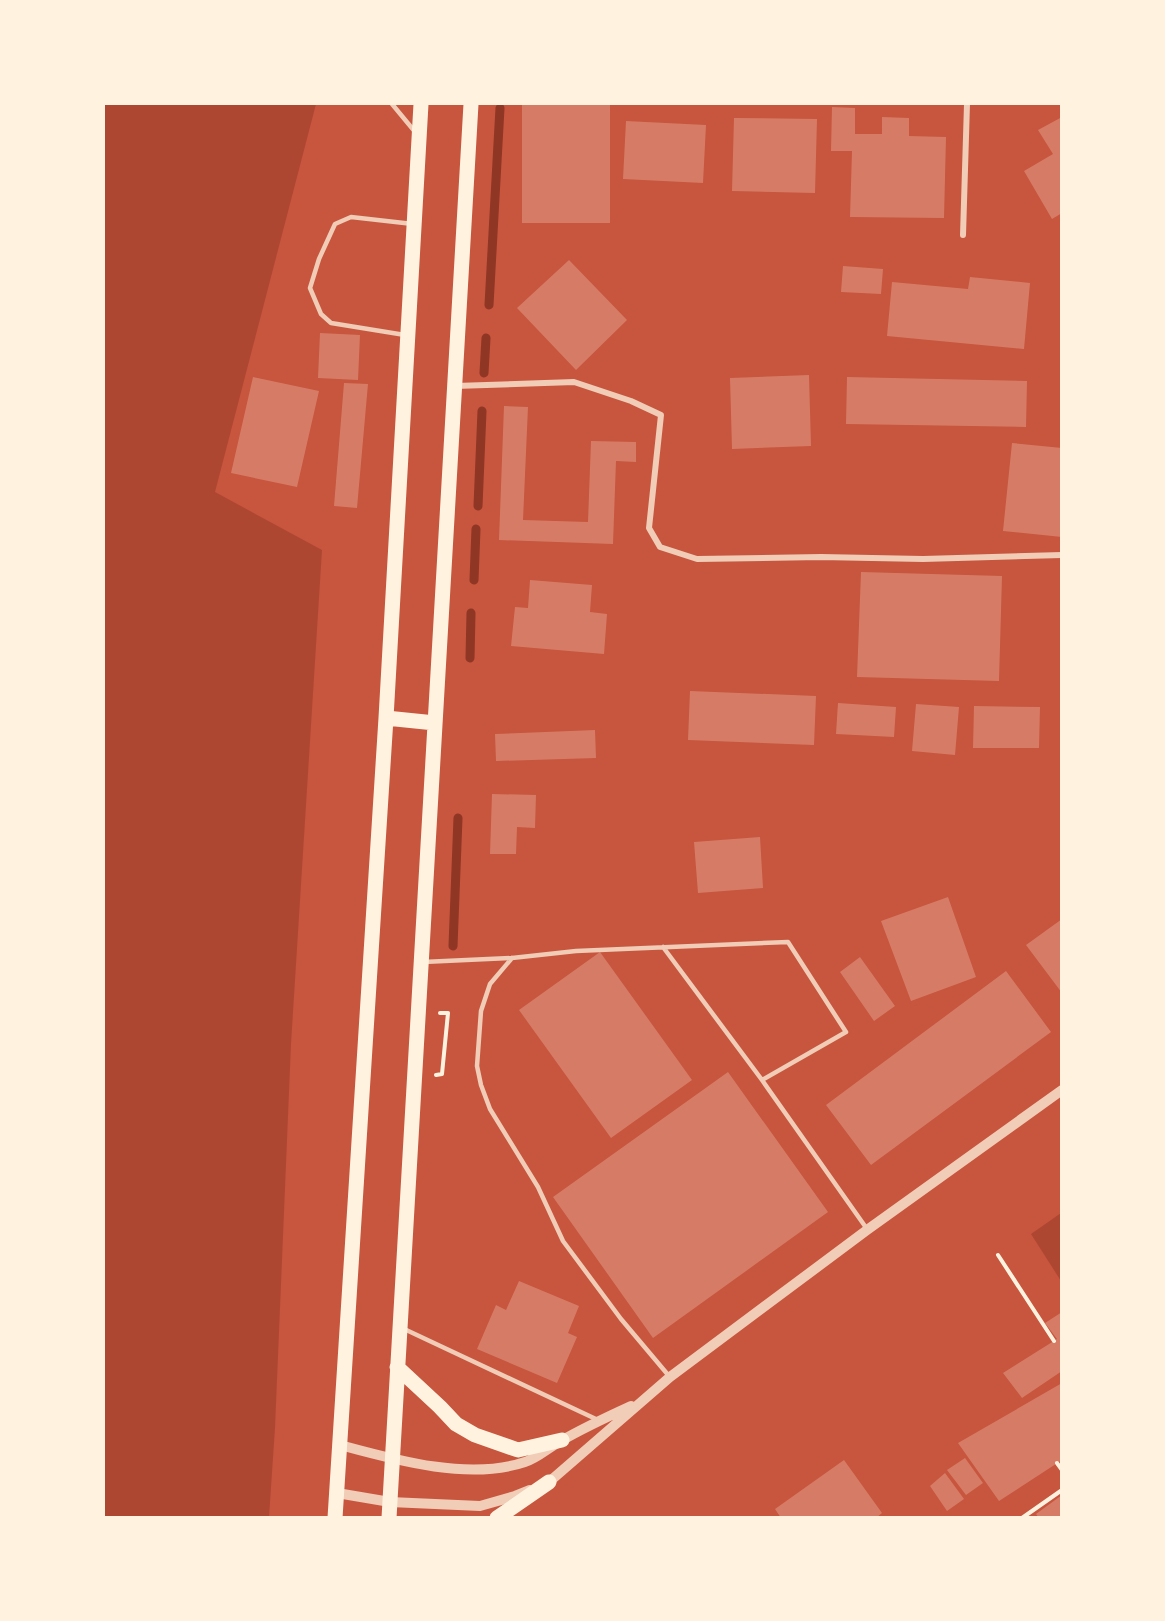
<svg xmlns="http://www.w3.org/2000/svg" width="1165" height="1621" font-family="Mulish,sans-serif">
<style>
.green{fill:#ae4732}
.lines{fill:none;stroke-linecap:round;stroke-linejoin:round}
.stream{stroke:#8f3625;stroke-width:9}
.building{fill:#d67c66}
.path{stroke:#fff3e0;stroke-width:4}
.service{stroke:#f1ccb7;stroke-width:4.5}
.minor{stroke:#f1ccb7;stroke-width:6}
.tertiary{stroke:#f1ccb7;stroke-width:10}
.primary{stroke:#fff3e0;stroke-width:15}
</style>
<rect width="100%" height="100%" fill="#c8553d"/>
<path class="green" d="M104,104H316L215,492L322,550L291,1044L275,1428L269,1517H104Z
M1061,1213L1062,1280L1061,1281L1031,1234Z"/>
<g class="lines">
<path class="stream" d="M489,305L500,108
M484,373L486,338
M478,506L482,411
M474,580L476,529
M470,658L471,613
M453,946L458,818"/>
</g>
<path class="building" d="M610,104V223H522V105Z
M832,107L855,108V134H882V117L909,118V136L946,137L944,218L850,217L852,151H831Z
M1062,117V213L1052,219L1024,171L1053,154L1038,130Z
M734,118L817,119L815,193L732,191Z
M626,121L706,125L703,183L623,179Z
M569,260L627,320L576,370L517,308Z
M843,266L883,269L881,294L841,292Z
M970,277L1030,283L1024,349L887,336L892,282L968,289Z
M320,333L360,335L358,380L318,378Z
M809,375L811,446L732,449L730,378Z
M253,377L319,391L297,487L231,473Z
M847,377L1027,381L1026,427L846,424Z
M344,383L368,384L357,508L334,506Z
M504,406L528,407L523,520L588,522L591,441L636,442V462L616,461L613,544L499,540Z
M1012,443L1062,448V537L1003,531Z
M861,572L1002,576L999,681L857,677Z
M530,580L592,585L590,612L607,614L604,654L511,646L515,607L528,608Z
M690,691L816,696L814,745L688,740Z
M838,703L896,707L894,737L836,734Z
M916,704L959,707L955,755L912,751Z
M974,706L1040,707L1039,748H973Z
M595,730L596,758L496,761L495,734Z
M492,794L536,795L535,828L517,827L516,854H490Z
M760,837L763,888L698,893L694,842Z
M948,897L976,977L911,1001L881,921Z
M1062,919V993L1026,945Z
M600,952L692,1080L611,1138L519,1010Z
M860,957L895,1006L874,1021L840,972Z
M1006,971L1051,1032L871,1165L826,1105Z
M728,1072L828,1212L653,1338L553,1197Z
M519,1281L579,1306L568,1333L577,1337L557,1383L477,1349L496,1305L506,1310Z
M1062,1312V1371L1022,1398L1003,1373L1057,1339L1045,1323Z
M1062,1383V1460L999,1501L958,1443Z
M965,1458L983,1483L966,1495L947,1470Z
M844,1460L882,1513L876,1518H781L775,1509Z
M945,1473L964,1499L947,1511L930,1486Z
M1062,1495V1518H1039L1036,1514Z"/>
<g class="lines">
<path class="path" d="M436,1075L442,1074L448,1013H440
M998,1255L1054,1341
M1057,1463L1062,1470
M1022,1518L1062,1490"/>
<path class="service" d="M392,104L416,133
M405,335L331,323L321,314L310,288L319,259L335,224L351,217L413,224
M663,947L762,1080L867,1229
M512,958L490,984L481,1011L477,1066L481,1085L490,1109L538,1187L563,1241L621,1319L669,1376
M423,962L512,958L576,951L788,942L846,1032L762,1080
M402,1328L598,1420"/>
<path class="minor" d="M963,235L967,104
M455,386L574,382L631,401L661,415L649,528L660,547L697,559L821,557L923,559L1062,555"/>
<path class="tertiary" d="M340,1445C395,1460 469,1481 525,1462C538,1458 549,1447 561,1441C583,1428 607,1417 631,1406
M544,1484L549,1482L670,1377L867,1230L1062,1090
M337,1493L390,1502L480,1506L515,1496L530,1490"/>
<path class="primary" d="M386,718L435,723
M397,1367L440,1407L456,1424L475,1435L518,1450L562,1440
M335,1518L386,718L421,104
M389,1518L471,104
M497,1518L549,1482"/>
</g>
<rect width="1165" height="1621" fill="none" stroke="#fff3e0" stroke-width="210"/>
</svg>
